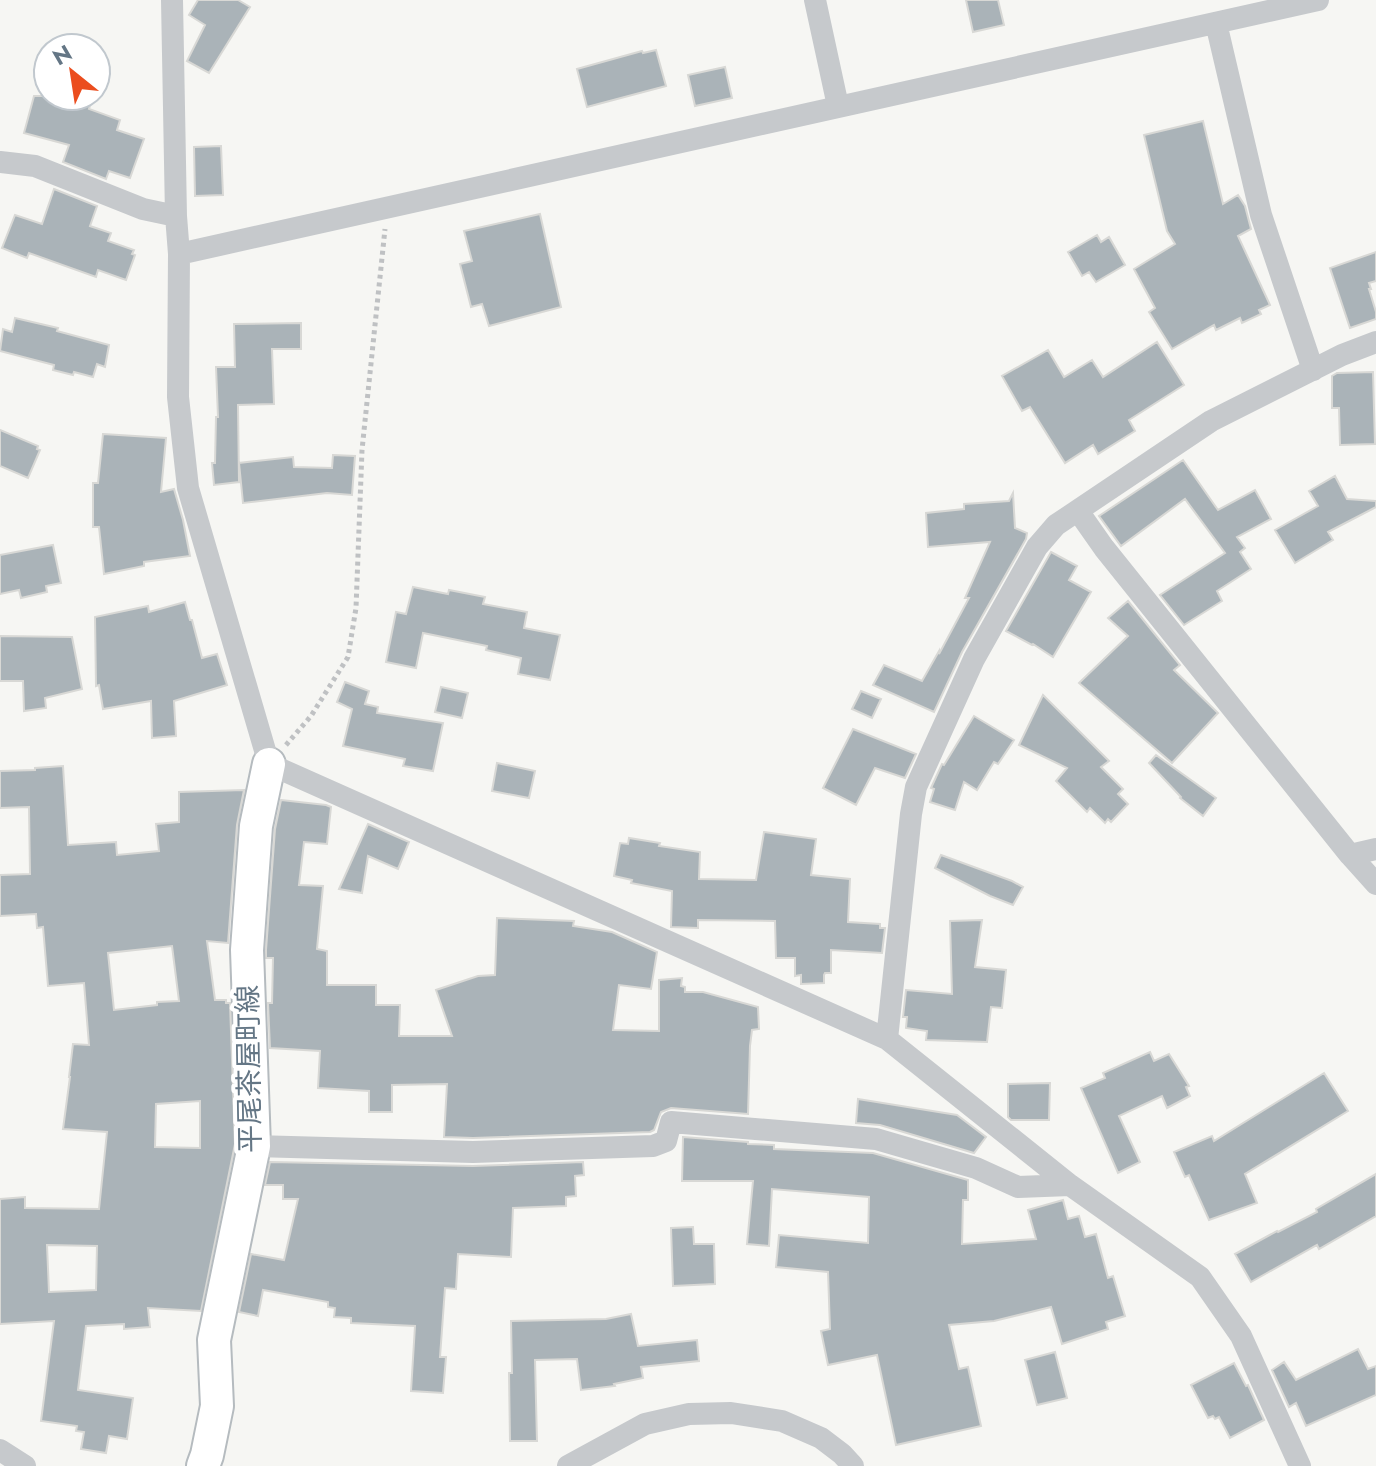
<svg xmlns="http://www.w3.org/2000/svg" width="1376" height="1466" font-family="Jost,'Noto Sans JP',sans-serif">
<style>
.building{fill:#aab3b8;stroke:#d8d8d5;stroke-width:2;fill-rule:evenodd}
.lines{fill:none;stroke-linecap:round;stroke-linejoin:round}
.secondary-casing{stroke:#b5bbbf;stroke-width:36}
.path{stroke:#bfc1c3;stroke-width:5;stroke-dasharray:4 4;stroke-linecap:butt}
.street{stroke:#c6c9cc;stroke-width:22}
.secondary{stroke:#fff;stroke-width:32}
.labels{text-anchor:middle;dominant-baseline:central;stroke-width:8;stroke-linejoin:round;paint-order:stroke}
.street-label{font-size:28px;fill:#647685;stroke:#fff}
</style>
<rect width="100%" height="100%" fill="#f6f6f3"/>
<path class="building" d="M198,0H238L250,7L209,73L187,61L205,25L189,15Z
M966,0H998L1004,25L973,32Z
M656,50L666,86L587,107L577,69L642,51L643,53Z
M725,67L732,98L695,106L688,75Z
M34,96H93L89,109L120,120L117,130L144,139L130,178L109,171L106,179L63,162L69,145L24,133Z
M1203,121L1223,204L1238,195L1245,206L1251,229L1238,236L1270,305L1259,310L1261,314L1242,323L1240,318L1216,330L1214,325L1172,349L1149,312L1155,308L1134,269L1175,244L1167,231L1144,135Z
M221,146L223,195L195,196L194,147Z
M54,189L97,206L90,226L111,233L108,241L134,250L132,254L135,255L126,280L98,270L96,277L29,253L27,258L2,248L15,215L42,224Z
M540,214L561,307L489,326L482,304L471,307L460,264L472,261L464,231Z
M1097,235L1101,242L1109,237L1125,265L1096,282L1089,272L1082,276L1068,252Z
M1376,252V281L1369,283L1371,289H1369L1376,312V319L1350,328L1330,268Z
M15,318L58,328L57,331L109,345L105,367L97,364L93,377L74,372L73,375L53,370L54,365L0,351L3,329L12,332Z
M301,323V349H272L274,404L238,405L239,482L214,485L212,463H215L216,417H218L216,367H235L234,324Z
M1157,342L1184,385L1129,420L1135,431L1098,454L1093,445L1065,463L1030,407L1022,411L1002,376L1048,350L1064,377L1092,360L1103,377Z
M1373,372L1375,444L1340,445L1339,408H1332V376L1337,373Z
M0,430L38,446L37,449L40,450L28,478L0,466Z
M103,434L166,438L161,492L174,489L183,520L190,556L144,562V566L104,574L99,527H93V483H98Z
M333,455L355,456L352,495L327,493L243,503L239,463L293,457L294,467L332,468Z
M1183,460L1218,510L1255,490L1271,519L1237,537L1245,548L1240,552L1251,569L1217,591L1222,601L1184,625L1160,595L1225,553L1185,499L1121,546L1099,516Z
M1335,476L1347,499L1376,501V507L1328,532L1333,540L1295,563L1275,530L1318,506L1309,491Z
M1013,493L1015,528L1027,533L1026,539L962,652L934,712L873,685L884,665L922,681L939,651V654L969,598H965L990,542L928,547L926,513L964,509V504L1009,501Z
M53,545L61,583L46,586L47,592L21,598L19,590L0,594V555Z
M1051,552L1077,566L1069,580L1091,592L1053,657L1033,644L1032,645L1006,631Z
M413,587L448,594L449,590L485,597L483,604L527,612L524,628L560,635L550,680L518,674L521,658L486,650L487,646L423,633L416,668L386,662L396,612L406,614Z
M1128,601L1180,665L1174,670L1218,713L1172,763L1079,683L1128,636L1108,618Z
M185,602L190,620H192L202,658L217,654L227,685L174,701L176,736L152,738L151,701L103,709L99,685L96,686L95,617L148,606L149,612Z
M0,636L72,637L82,689L45,698L46,708L24,711L23,681H0Z
M345,682L369,691L365,704L378,707L377,713L443,723L433,771L403,766L405,759L343,746L352,709L337,702Z
M441,687L468,693L462,718L435,712Z
M861,691L881,699L872,718L852,709Z
M1043,695L1109,761L1101,767L1123,789L1118,794L1128,804L1111,822L1108,819L1105,823L1090,808L1087,812L1056,781L1067,768L1019,745Z
M974,716L1014,740L998,764L994,762L977,790L964,782L955,810L930,802L934,789L931,788L942,764L944,765Z
M853,729L916,754L905,778L875,768L856,805L823,788Z
M1156,755L1216,798L1203,816L1180,798L1181,797L1149,763Z
M497,763L535,771L529,798L492,791Z
M63,766L68,845L116,842L117,855L159,851L156,824L179,822V792L244,790L237,825L228,943L207,941L215,1000H226V1003H230L235,1144L201,1311L148,1308L150,1327L124,1329V1324L86,1326L78,1390L133,1398L127,1439L109,1436L106,1453L81,1449L84,1432L76,1431L77,1426L41,1421L54,1321L0,1324V1199L25,1197V1208L99,1209L107,1132L63,1129L70,1077H69L73,1044L89,1045L84,983L48,986L43,927L37,928L36,914L0,916V875L30,874L29,807L0,808V771L35,770V768ZM172,946L179,1001L157,1002V1005L114,1010L108,953ZM200,1101V1148L155,1147L156,1104ZM47,1245L97,1246L96,1290L49,1292Z
M281,800L326,805L331,807L327,844L304,842L299,885L323,886L317,949L327,951V985H376V1005H400L399,1036H452L436,990L478,976L495,975L497,918L574,921L573,926L612,932L657,952L651,989L619,985L613,1030L659,1031V980L682,978L681,986L685,987V992H703L758,1007L759,1029L752,1030L750,1046L748,1114L671,1108L661,1112L654,1130L650,1132L473,1138L444,1137L447,1084L392,1085V1112H369V1091L318,1088L320,1051L270,1048L268,1003H272L273,958H266V950L275,829Z
M368,824L409,842L398,869L368,856L362,893L339,889Z
M764,832L816,839L811,875L850,879L848,922L880,924V928H885L882,953L831,950V973H825L824,975V983L801,984V975L795,976V958H776L775,921L698,920V928L671,927L672,891L631,883L632,880L614,876L620,843L628,844L629,838L660,843L659,846L700,852L699,879L756,880Z
M941,855L1012,881L1023,887L1013,905L990,896L935,868Z
M982,920L975,967L1006,970L1002,1008L991,1007L987,1042L926,1040L927,1031L906,1028L907,1017H903L906,990L952,994L950,921Z
M1150,1052L1154,1061L1169,1054L1189,1086L1186,1087L1190,1096L1167,1108L1162,1096L1119,1116L1140,1162L1118,1173L1081,1088L1105,1078L1103,1073Z
M1324,1073L1348,1111L1245,1174L1257,1203L1209,1220L1189,1175L1185,1177L1174,1152L1212,1136L1214,1141Z
M1050,1083L1049,1120H1011L1008,1117V1084Z
M858,1099L957,1115L986,1137L974,1153L880,1125L856,1123Z
M683,1137L748,1142V1144L774,1145V1149L873,1153L968,1180V1200H963L962,1244L1036,1239L1028,1210L1063,1200L1068,1219L1079,1216L1085,1237L1096,1234L1108,1278L1113,1276L1125,1316L1106,1322L1108,1329L1062,1344L1051,1307L994,1321L949,1325L959,1369L968,1367L981,1426L896,1445L877,1355L828,1365L821,1331L830,1329L828,1272L776,1267L779,1235L868,1243L869,1197L772,1189L769,1246L747,1244L753,1181H682Z
M270,1162L473,1166L583,1162L584,1175L575,1176L576,1196L566,1197V1206L513,1208L511,1257L458,1254L456,1289L445,1288L440,1357H446L443,1393L411,1391L415,1326L351,1323V1318L334,1317L335,1308L328,1307V1302L263,1290L258,1316L239,1312L251,1254L284,1260L298,1199H283V1185H265Z
M1376,1174V1216L1319,1249L1317,1245L1251,1282L1235,1254L1277,1231L1278,1232L1317,1212L1316,1209Z
M693,1227L694,1244H714L715,1284L673,1286L671,1228Z
M631,1314L638,1346L697,1340L699,1361L641,1367L643,1378L614,1384L615,1386L581,1390L577,1359L535,1360L537,1441H510L509,1373H512L511,1321L606,1319Z
M1358,1349L1368,1369L1376,1366V1395L1306,1426L1296,1403L1289,1407L1272,1370L1284,1362L1296,1380Z
M1055,1352L1067,1398L1037,1405L1025,1360Z
M1234,1363L1246,1386L1248,1385L1264,1420L1230,1438L1219,1417L1215,1419L1213,1416L1208,1418L1191,1385Z"/>
<g class="lines">
<g class="secondary-casing">
<path id="secondary" d="M203,1466L207,1455L217,1406L214,1340L254,1146L247,950L256,826L269,764"/>
</g>
<path class="path" d="M286,745L311,716L348,657L356,608L362,450L385,229"/>
<path class="street" d="M172,0L176,216L179,254L178,397L188,488L269,764L887,1039L1070,1185L1200,1277L1241,1336L1300,1466
M815,0L838,106
M1216,23L1261,215L1313,370
M0,162L35,166L143,209L176,216
M179,254L1318,0
M1078,511L1104,548L1350,855L1376,884
M1350,855L1376,849
M887,1039L911,814L916,787L974,659L1037,547L1056,525L1211,421L1342,355L1376,342
M254,1146L473,1152L653,1146L666,1141L671,1122L876,1139L976,1168L1018,1187L1070,1185
M0,1450L25,1466
M568,1466L645,1424L689,1414L731,1413L782,1421L821,1438L842,1454L853,1466"/>
<use href="#secondary" class="secondary"/>
</g>
<g class="labels">
<g class="street-label">
<text transform="translate(249 1069) rotate(-91)">平尾茶屋町線</text>
</g>
</g>
<g transform="translate(72 72) rotate(330)"><circle r="38" fill="#ffffff" stroke="#c1c8ce" stroke-width="2"/>
<path d="M0-6L14 30L0 20L-14 30Z" fill="#eb4d1e"/>
<text y="-12" font-size="22" font-weight="bold" text-anchor="middle" fill="#647685">N</text>
</g>
</svg>
